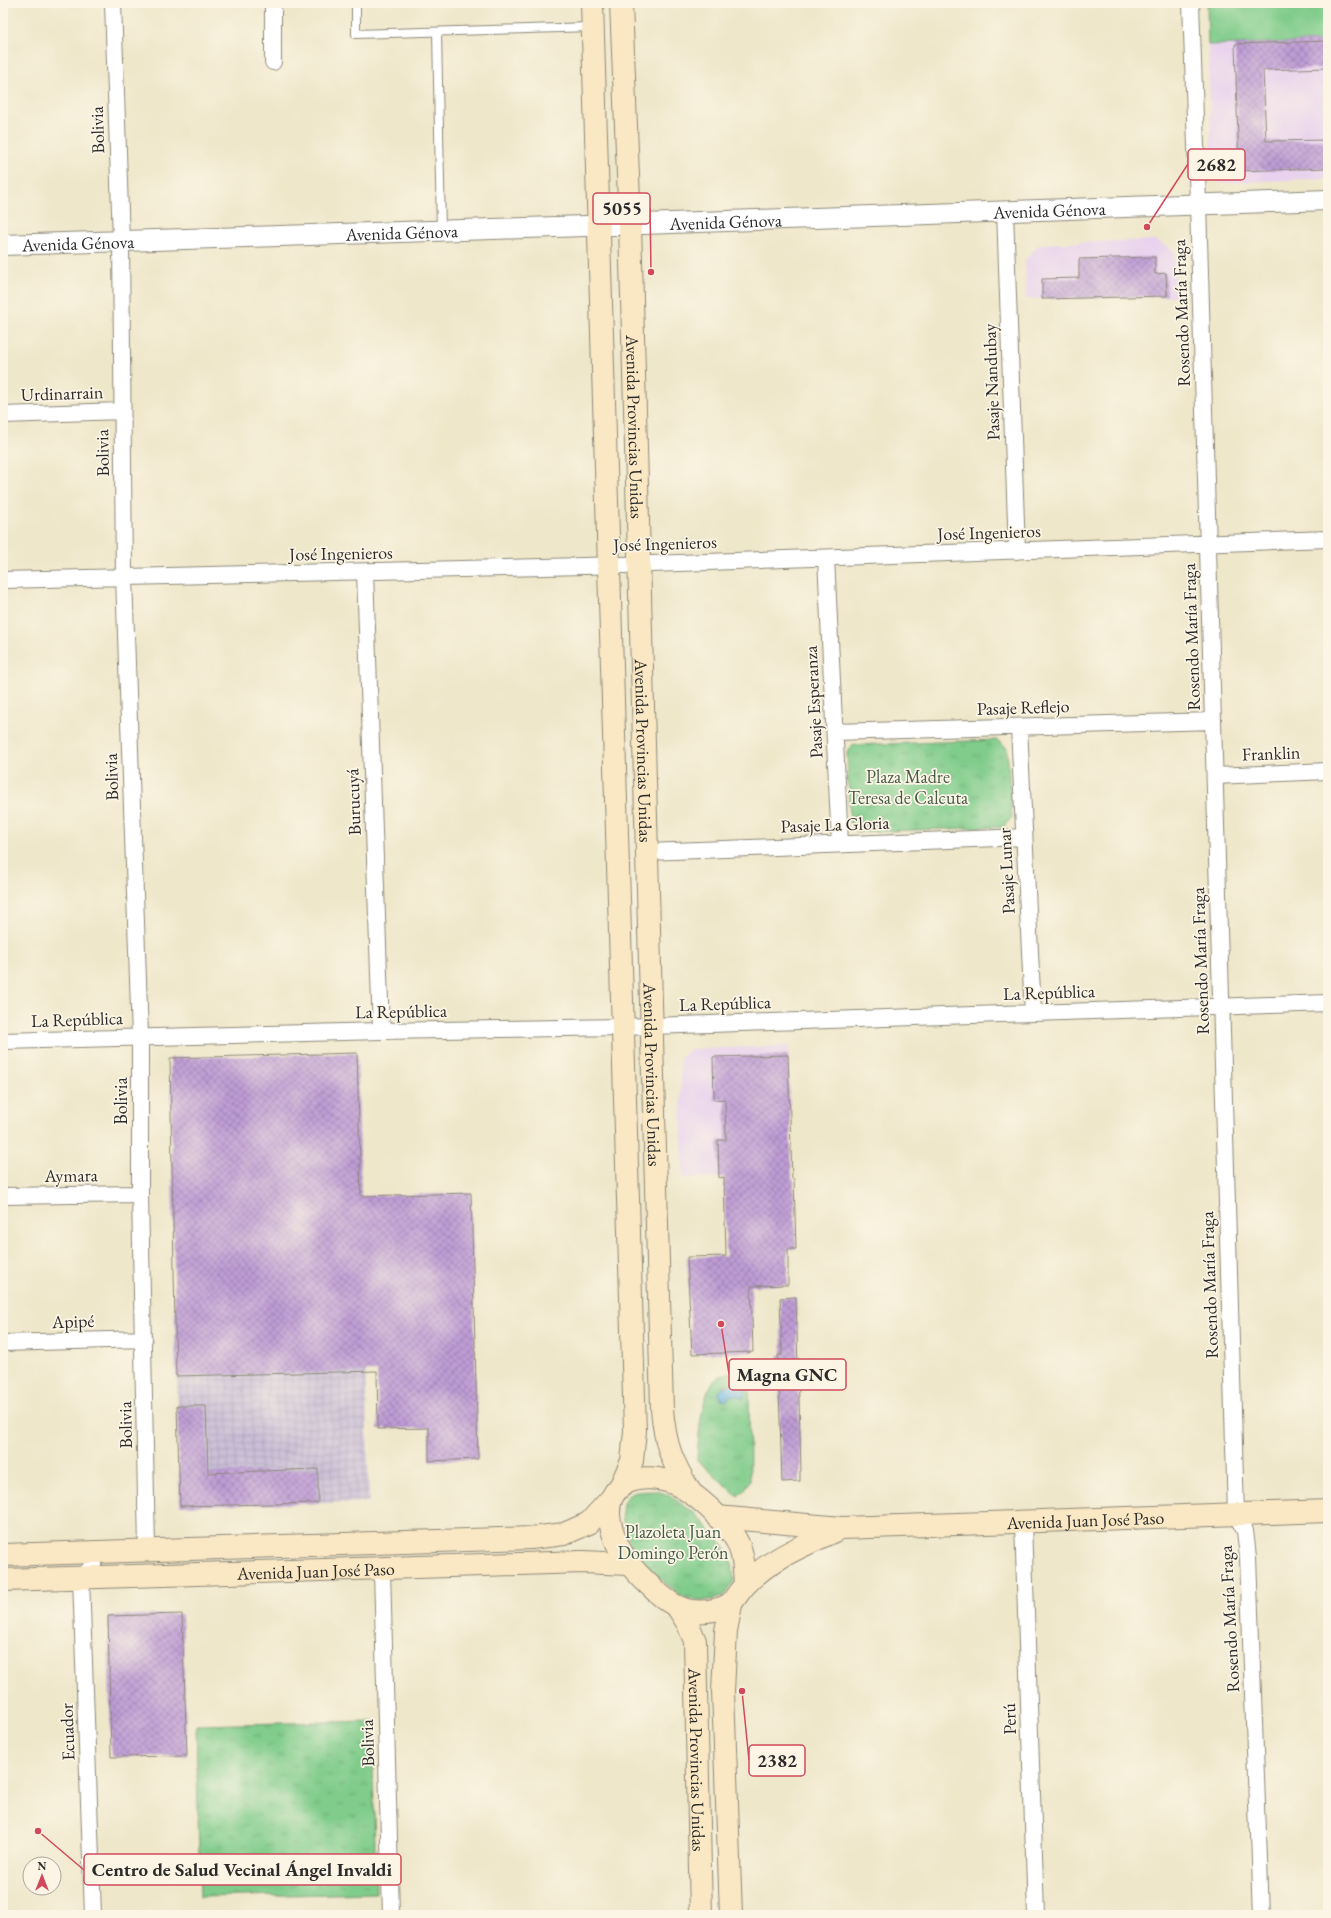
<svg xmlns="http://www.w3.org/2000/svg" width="1331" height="1918" font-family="'EB Garamond',serif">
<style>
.built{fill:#e8d2ee}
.industrial{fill:url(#industrial-grid)}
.grass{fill:url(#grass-tufts);stroke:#567c5b}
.pitch{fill:#80cc8b;stroke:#567c5b}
.water{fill:url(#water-ripples);stroke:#487086}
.building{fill:url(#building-cross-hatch)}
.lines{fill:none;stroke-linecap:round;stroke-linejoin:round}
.service-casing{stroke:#8d897a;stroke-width:10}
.minor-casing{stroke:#8d897a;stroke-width:18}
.tertiary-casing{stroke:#8d897a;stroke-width:22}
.secondary-casing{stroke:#8d897a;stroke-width:24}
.service{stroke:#fff;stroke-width:8}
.minor{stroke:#fff;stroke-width:16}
.tertiary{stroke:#fff;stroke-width:20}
.secondary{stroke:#fae7c3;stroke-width:22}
.labels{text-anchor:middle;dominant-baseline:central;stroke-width:3.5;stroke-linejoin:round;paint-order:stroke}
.street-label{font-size:18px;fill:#2b2b2b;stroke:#fcf5e5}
.park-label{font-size:18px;fill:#445b48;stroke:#fcf5e5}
.leader{fill:none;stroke:#d1495b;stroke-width:1.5}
.callout-dot{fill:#d1495b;stroke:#fcf5e5;stroke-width:1.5}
.callout{fill:#fcf5e5;stroke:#d1495b;stroke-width:1.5}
.callout-label{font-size:19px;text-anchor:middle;font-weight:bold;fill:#2b2b2b}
</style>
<defs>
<pattern id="industrial-grid" width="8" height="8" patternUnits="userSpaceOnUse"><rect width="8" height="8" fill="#c9bfd7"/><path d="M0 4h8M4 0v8" fill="none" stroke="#ada4b9"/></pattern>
<pattern id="grass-tufts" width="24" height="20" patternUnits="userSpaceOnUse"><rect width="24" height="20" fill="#80cc8b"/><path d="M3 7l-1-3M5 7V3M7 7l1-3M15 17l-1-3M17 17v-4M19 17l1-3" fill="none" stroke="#6faf78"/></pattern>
<pattern id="water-ripples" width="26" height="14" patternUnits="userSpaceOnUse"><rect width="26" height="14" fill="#66b4e0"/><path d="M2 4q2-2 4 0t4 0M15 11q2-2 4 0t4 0" fill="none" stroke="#5493b6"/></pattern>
<pattern id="building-cross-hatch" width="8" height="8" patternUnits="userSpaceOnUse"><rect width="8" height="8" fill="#be9cd5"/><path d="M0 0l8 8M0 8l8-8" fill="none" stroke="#9b7fad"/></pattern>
</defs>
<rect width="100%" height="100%" fill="#fcf5e5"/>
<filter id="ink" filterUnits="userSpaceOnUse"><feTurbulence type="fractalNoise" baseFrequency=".025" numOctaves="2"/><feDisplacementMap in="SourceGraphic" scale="8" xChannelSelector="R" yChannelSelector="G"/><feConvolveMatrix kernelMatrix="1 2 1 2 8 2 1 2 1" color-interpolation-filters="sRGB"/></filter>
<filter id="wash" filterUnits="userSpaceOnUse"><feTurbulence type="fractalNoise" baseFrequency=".012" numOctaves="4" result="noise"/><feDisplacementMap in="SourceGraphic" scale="16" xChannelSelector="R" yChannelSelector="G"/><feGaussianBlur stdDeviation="0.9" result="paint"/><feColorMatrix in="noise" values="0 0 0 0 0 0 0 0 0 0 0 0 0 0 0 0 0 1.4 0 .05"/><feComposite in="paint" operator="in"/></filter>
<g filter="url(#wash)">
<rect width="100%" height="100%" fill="#efe7ca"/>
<path class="built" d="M1328,41V178L1220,183L1212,175L1208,45Z
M1156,240L1175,252L1176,296L1026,299L1025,260L1040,244Z
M788,1046L791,1176L683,1178L680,1057L691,1049Z"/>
<path class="industrial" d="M357,1053L369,1502L180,1506L170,1058Z"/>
<path class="grass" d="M997,740L1007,748L1012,817L1003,827L857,832L850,825L847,752L853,745Z
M730,1372L744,1374L749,1383L750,1481L745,1489L738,1496L697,1460C698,1441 701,1392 716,1379C719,1376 726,1374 730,1372Z
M656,1491L669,1495L697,1515L723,1545L732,1563L734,1581C731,1585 727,1593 723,1596C713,1602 694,1601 684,1597C677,1594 643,1564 638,1557C629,1545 613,1506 629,1495C636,1490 648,1492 656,1491Z
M372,1721L376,1893L200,1897L196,1725Z"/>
<path class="pitch" d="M1207,3H1328V41L1208,45Z"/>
<path class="water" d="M735,1383L741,1386L746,1391L745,1396L742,1400L740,1396L731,1395L726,1401L721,1400C715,1389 724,1385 735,1383Z"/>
<g id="blocks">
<path class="building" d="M1328,41V68L1263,70L1266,141L1328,140V168L1239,171L1235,44Z
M1155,257V274L1166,273L1167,296L1042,299V279L1079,278V259Z
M357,1053L361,1196L471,1193L478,1459L429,1461V1428L378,1429L377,1371L176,1376L170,1058Z
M788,1055L792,1179H794L796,1249H788V1285L751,1286L753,1352L692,1354L687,1257L726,1256L724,1177L719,1178L718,1140H726L725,1099L714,1100L713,1057Z
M796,1297L801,1471H800V1481L782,1482L778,1355H782L780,1298Z
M177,1406H206L208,1473L318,1469V1503L180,1506Z
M182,1614L187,1756L111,1757L108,1616Z"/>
</g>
</g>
<g filter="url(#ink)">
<use href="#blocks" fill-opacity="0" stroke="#8d897a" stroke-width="1"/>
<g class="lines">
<g class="service-casing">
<path id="service" d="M356,3V34L592,27
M437,32L441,231"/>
</g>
<g class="minor-casing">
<path id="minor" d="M113,3L121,241L124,577L140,1037V1194L147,1550
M273,3V62
M1191,3L1198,204L1236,1514L1245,1531L1248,1557L1261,1915
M1005,211L1017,551
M3,415L122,411
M826,558L840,844
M365,572L381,1031
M3,580L624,565L1328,539
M1019,727L1033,1013
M835,732L1213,721
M1215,776L1328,771
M648,852L1024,837
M3,1041L381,1031L622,1027L1328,1003
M3,1196L140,1194
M3,1343L144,1339
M1023,1522L1036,1915
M93,1553V1566L81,1578L93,1915
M382,1569L391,1915"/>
</g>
<g class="tertiary-casing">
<g id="tertiary">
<path id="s1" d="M3,245L615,225L1328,200"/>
</g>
</g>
<g class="secondary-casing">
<g id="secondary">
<path d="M592,3L635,1431L632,1461L621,1485"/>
<path id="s2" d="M621,3L630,225L662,1409C665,1446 672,1462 691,1493"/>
<path id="s3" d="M717,1517L842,1528L1328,1511"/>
<path d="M3,1555L531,1538L564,1534L589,1523L609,1501"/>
<path id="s4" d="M3,1580L583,1562L628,1564"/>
<path d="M745,1585C744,1569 744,1552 735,1538C723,1519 696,1493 675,1484C643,1470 602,1481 610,1522C615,1546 626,1562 643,1579C665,1600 681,1617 714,1610C735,1606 732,1599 745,1585C771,1557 808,1544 841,1528"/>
<path d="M731,1605L726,1631L723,1691L731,1915"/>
<path id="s5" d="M678,1608L688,1624L695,1641L701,1915"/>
</g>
</g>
<use href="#service" class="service"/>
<use href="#minor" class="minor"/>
<use href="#tertiary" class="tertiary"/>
<use href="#secondary" class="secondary"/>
</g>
</g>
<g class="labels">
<g class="street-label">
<text transform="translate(97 130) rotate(-92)">Bolivia</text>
<text stroke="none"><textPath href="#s1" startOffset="1047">Avenida Génova</textPath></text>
<text stroke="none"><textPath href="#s1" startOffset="723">Avenida Génova</textPath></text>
<text stroke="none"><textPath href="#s1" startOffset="399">Avenida Génova</textPath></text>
<text stroke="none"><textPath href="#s1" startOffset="75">Avenida Génova</textPath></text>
<text transform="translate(1181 313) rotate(-92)">Rosendo María Fraga</text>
<text transform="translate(991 382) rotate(-92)">Pasaje Nandubay</text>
<text transform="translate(62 393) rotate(-2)">Urdinarrain</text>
<text stroke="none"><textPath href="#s2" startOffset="424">Avenida Provincias Unidas</textPath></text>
<text transform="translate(102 453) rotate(-91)">Bolivia</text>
<text transform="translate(989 532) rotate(-2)">José Ingenieros</text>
<text transform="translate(665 543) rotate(-2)">José Ingenieros</text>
<text transform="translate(341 553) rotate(-1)">José Ingenieros</text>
<text transform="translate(1191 637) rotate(-92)">Rosendo María Fraga</text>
<text transform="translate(813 702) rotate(-93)">Pasaje Esperanza</text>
<text transform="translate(1023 707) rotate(-2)">Pasaje Reflejo</text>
<text stroke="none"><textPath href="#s2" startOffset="748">Avenida Provincias Unidas</textPath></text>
<text transform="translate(1271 753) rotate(-2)">Franklin</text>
<text transform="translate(111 777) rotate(-92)">Bolivia</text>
<text transform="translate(353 802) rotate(-92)">Burucuyá</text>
<text transform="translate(835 824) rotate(-2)">Pasaje La Gloria</text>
<text transform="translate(1006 871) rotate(-93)">Pasaje Lunar</text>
<text transform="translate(1200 961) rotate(-92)">Rosendo María Fraga</text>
<text transform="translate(1049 992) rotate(-2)">La República</text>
<text transform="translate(725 1003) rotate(-2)">La República</text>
<text transform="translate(401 1011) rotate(-1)">La República</text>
<text transform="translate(77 1019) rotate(-2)">La República</text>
<text stroke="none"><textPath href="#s2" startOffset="1072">Avenida Provincias Unidas</textPath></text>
<text transform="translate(120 1101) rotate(-90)">Bolivia</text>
<text transform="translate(71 1175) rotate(-1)">Aymara</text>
<text transform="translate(1209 1285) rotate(-92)">Rosendo María Fraga</text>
<text transform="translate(73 1321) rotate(-2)">Apipé</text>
<text transform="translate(125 1425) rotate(-91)">Bolivia</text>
<text stroke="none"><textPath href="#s3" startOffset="369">Avenida Juan José Paso</textPath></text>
<text stroke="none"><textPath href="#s4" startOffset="313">Avenida Juan José Paso</textPath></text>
<text transform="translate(1229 1619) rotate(-93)">Rosendo María Fraga</text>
<text transform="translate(1009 1719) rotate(-92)">Perú</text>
<text transform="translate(67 1732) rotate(-92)">Ecuador</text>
<text transform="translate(367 1743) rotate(-92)">Bolivia</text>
<text stroke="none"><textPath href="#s5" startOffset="156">Avenida Provincias Unidas</textPath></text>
</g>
<g class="park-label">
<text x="908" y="776">Plaza Madre<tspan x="908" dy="21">Teresa de Calcuta</tspan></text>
<text x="673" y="1531">Plazoleta Juan<tspan x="673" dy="21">Domingo Perón</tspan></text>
</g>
</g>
<path class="leader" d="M1147 227L1188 164M651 272L650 208M721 1324L729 1374M742 1691L749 1760M38 1831L84 1870"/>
<g class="callout-dot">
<circle cx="1147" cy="227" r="4"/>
<circle cx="651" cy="272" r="4"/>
<circle cx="721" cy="1324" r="4"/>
<circle cx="742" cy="1691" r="4"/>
<circle cx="38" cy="1831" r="4"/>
</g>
<g class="callout">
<rect x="1188" y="149" width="57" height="31" rx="4"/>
<rect x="593" y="193" width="57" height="31" rx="4"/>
<rect x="729" y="1359" width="117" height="31" rx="4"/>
<rect x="749" y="1745" width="56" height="31" rx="4"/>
<rect x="84" y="1854" width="317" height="31" rx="4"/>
</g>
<g class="callout-label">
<text x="1216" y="171">2682</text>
<text x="622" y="215">5055</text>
<text x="787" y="1381">Magna GNC</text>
<text x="777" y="1767">2382</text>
<text x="242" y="1876">Centro de Salud Vecinal Ángel Invaldi</text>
</g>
<rect width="1331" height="1918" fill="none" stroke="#fcf5e5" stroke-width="16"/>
<g transform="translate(42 1876)"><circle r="19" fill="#fcf5e5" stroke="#a8a49b"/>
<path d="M0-3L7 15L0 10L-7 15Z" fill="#d1495b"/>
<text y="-6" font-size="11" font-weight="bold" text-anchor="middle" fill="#2b2b2b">N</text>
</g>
</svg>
